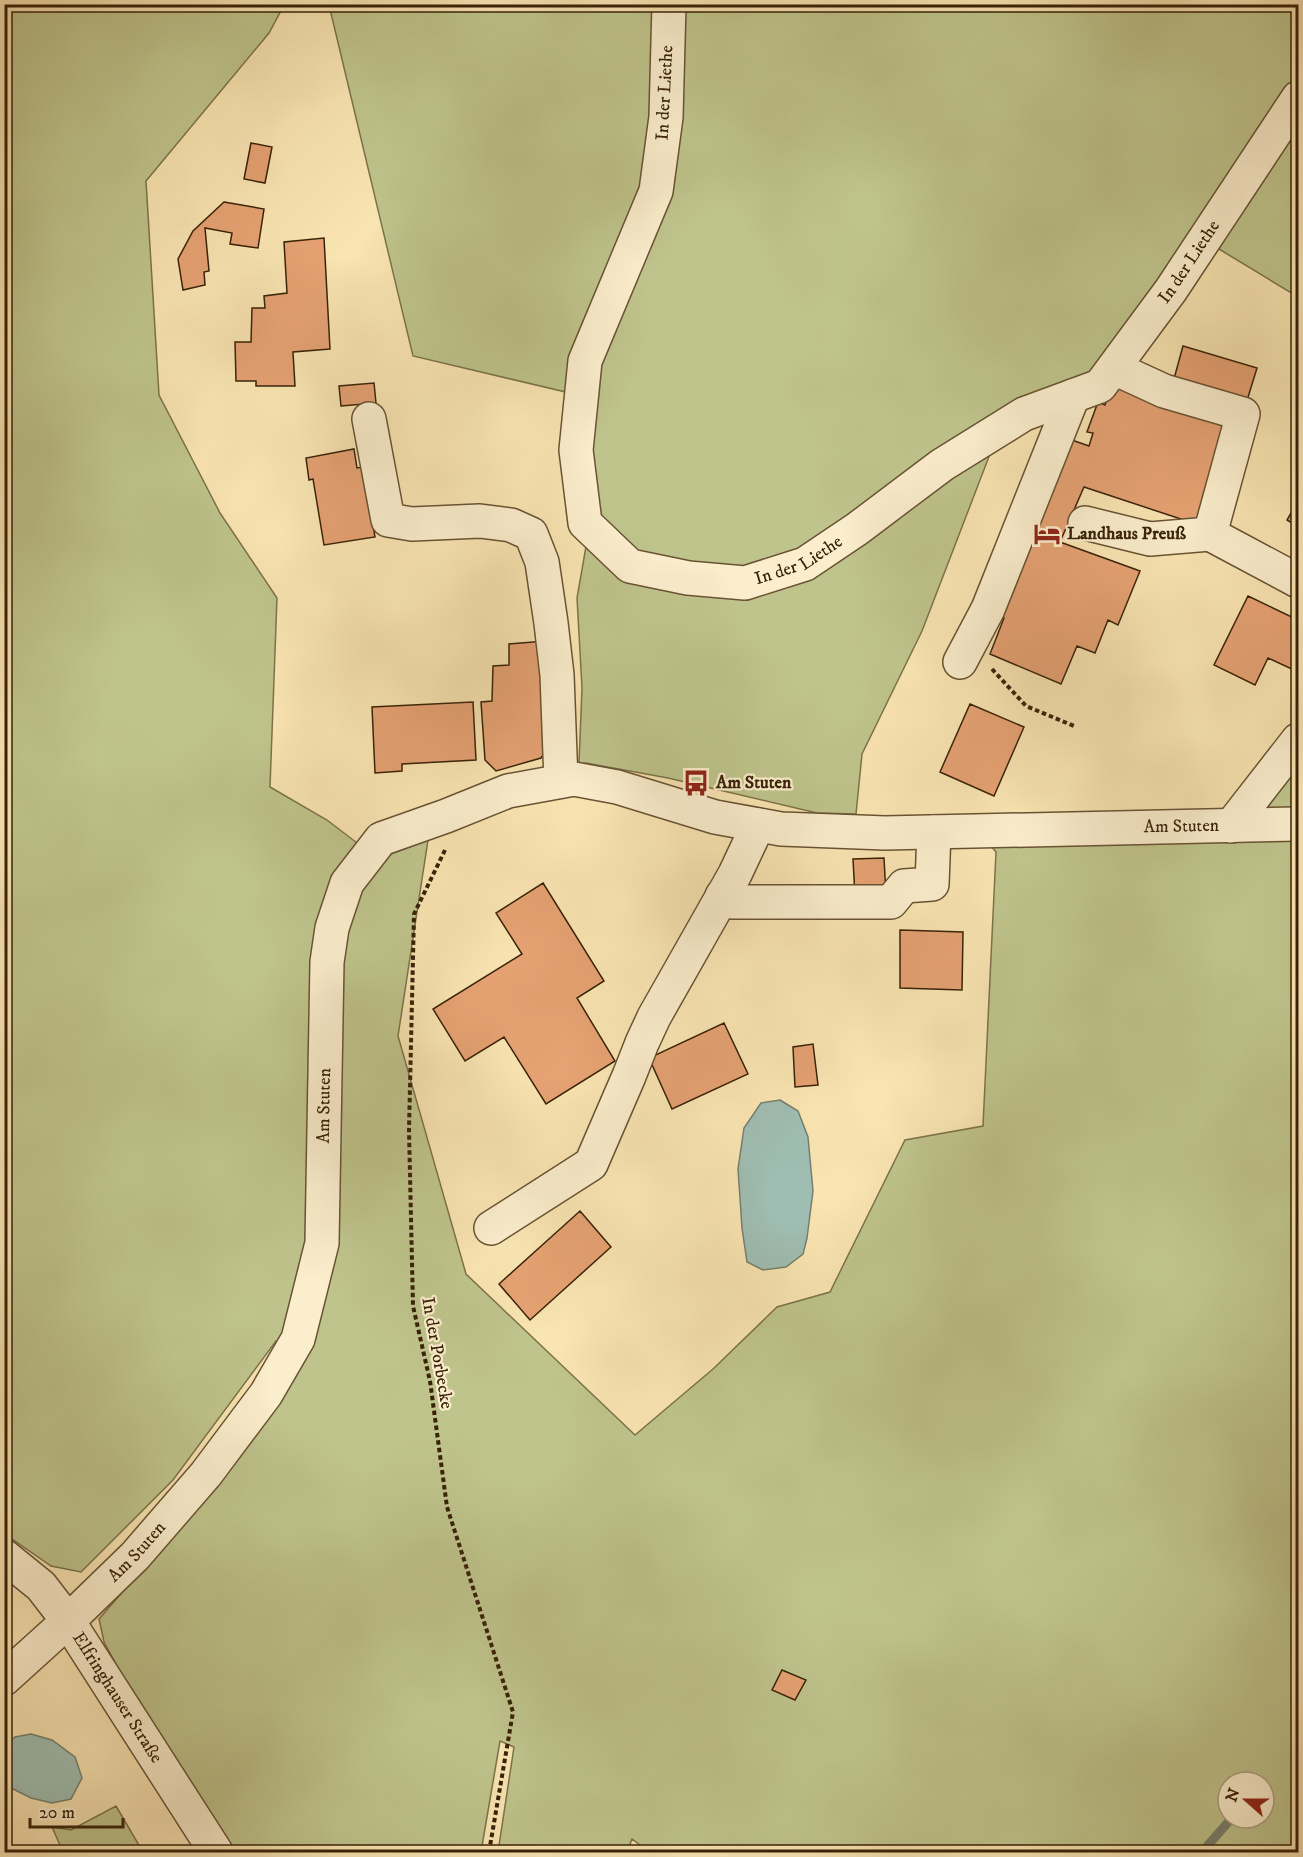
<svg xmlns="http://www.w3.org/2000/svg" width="1303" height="1857" font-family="'IM FELL DW Pica',serif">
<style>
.green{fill:#bfc48c;stroke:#7c734a;stroke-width:1.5;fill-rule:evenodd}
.water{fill:#9fbeb3;stroke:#76806f;stroke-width:1.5}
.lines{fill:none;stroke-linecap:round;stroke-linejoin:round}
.stream{stroke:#76806f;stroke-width:9}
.building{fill:#e6a273;stroke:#392209;stroke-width:1.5}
.minor-casing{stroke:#695333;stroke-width:36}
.path{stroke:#392209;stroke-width:4;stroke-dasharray:4.5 3;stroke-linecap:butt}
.minor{stroke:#fbeecd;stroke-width:33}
.labels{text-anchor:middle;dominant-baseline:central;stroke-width:4.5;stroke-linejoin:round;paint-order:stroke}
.street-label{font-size:18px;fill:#392209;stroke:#fbeecd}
.poi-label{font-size:18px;font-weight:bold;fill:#392209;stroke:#fbeecd;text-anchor:start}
</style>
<rect width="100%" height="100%" fill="#f9e5b2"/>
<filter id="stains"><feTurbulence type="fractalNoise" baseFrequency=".00333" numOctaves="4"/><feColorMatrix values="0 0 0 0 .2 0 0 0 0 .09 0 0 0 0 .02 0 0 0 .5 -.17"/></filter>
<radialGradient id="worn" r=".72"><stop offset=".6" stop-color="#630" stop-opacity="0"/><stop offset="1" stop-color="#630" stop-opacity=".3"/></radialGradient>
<path class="green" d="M5,5H284L269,33L146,181L159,395L220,513L277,598L270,787L327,820L378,859L428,840L398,1036L466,1274L635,1435L713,1369L777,1307L830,1292L905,1140L983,1126L996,852L990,845L1298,840V1852H649L632,1839L627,1852H498L514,1747L500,1741L481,1852H236L135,1699L104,1642L99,1619L197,1506L302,1362L276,1341L173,1480L81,1572L51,1566L5,1534ZM1228,1782H1264V1818H1228Z
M329,5H661L649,190L570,393L413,356Z
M675,5H1298V82L1094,379L853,523L747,576L634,556L589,512L591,369L641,252Z
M1298,112V297L1209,243Z
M995,441L922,631L862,754L856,814L817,813L668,778L586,763L579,764L582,688L577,598L588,535L741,591Z
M1298,749V810L1269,809L1265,802Z
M116,1806L143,1852H63L52,1827L71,1830Z"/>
<path class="water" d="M780,1100L798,1111L808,1137L813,1191L807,1238L803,1254L786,1267L763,1270L747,1262L742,1228L738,1169L744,1128L761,1103Z
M31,1734L52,1740L75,1757L82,1778L71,1799L52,1803L31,1798L5,1785V1746L15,1737Z"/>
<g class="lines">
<path class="stream" d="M1202,1852L1231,1819"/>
</g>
<path class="building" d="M251,143L272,147L265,183L244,179Z
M224,202L264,209L258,248L230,244L232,233L205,228L209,271L204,272L205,285L183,290L178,259L193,231Z
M324,238L330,349L293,352L295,386H256V381H236L235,342H251L252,308H265L264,296L287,293L284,242Z
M1183,346L1257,368L1245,407L1172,386Z
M374,383L376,403L341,406L339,386Z
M1112,383L1229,423L1202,526L1084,487L1060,542L1140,571L1118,625L1108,620L1095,653L1077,646L1061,684L990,654L1004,618L997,616L1069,439L1089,446L1093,433L1087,432L1098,402L1105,405Z
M354,449L357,468L363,467L375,537L324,545L313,479L309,480L306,458Z
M1298,501V527L1287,520Z
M1248,596L1298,620V665L1296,671L1268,658L1255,685L1214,665Z
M545,641L547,749L541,758L496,771L485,760L481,702L492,701L493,666L509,665V644Z
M473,702L476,760L402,764V771L375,773L372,707Z
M970,704L1024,727L994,796L940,772Z
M884,858L886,895L855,896L853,859Z
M543,883L604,981L577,998L615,1061L546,1104L504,1037L465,1061L433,1009L522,954L496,913Z
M900,930L963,932L962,990L900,988Z
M724,1023L748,1074L672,1109L649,1058Z
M813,1044L818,1085L795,1087L793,1047Z
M580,1211L611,1247L530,1320L499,1284Z
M782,1670L806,1680L795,1700L772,1690Z"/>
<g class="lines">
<g class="minor-casing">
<g id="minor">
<path id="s1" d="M669,4L666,117L656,191L585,361L576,450L585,523L630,566L688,578L745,583L805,564L857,529L942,465L1024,414L1100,386L1171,290L1298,98"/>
<path d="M1114,368L1164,391L1243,414L1210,534L1298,581"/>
<path d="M369,419L388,520L412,524L480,521L511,525L531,534L542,562L551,623L557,675L561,781"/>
<path d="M1085,523L1150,539L1210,534"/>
<path d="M960,662L988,609L1073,396"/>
<path d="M1231,826L1298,740"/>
<path d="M722,896L732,902H891L904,886L932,884L934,832"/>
<path d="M491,1228L591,1164L629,1076L642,1043L654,1017L735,874L758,825"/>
<path id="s2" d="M4,1556L41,1586L68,1621L216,1852"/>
<path id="s3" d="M4,1679L68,1621L135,1556L206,1474L266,1394L298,1339L322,1243L327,962L332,928L347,883L381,839L446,816L508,791L574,779L617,787L715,817L781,829L885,833L1298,824"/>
</g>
</g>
<path class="path" d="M992,669L1026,706L1074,726
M445,850L414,914L409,1130L413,1306L430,1381L447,1507L513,1712L489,1852"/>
<use href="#minor" class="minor"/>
</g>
<defs>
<g id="hotel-bare" transform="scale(2.07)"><path d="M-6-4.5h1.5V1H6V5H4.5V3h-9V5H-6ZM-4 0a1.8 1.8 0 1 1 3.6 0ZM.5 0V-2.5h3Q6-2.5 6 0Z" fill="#8f2418" stroke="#fbeecd" stroke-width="2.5" paint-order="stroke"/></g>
<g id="bus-bare" transform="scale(2.07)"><path d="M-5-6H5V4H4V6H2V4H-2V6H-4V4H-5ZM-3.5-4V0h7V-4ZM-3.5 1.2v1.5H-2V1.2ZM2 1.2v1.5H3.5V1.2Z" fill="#8f2418" stroke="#fbeecd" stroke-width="2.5" paint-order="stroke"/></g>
</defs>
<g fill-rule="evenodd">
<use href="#hotel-bare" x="1047" y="534"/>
<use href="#bus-bare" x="696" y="783"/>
</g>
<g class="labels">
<g class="street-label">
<text transform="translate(665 93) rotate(-87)">In der Liethe</text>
<text stroke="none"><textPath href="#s1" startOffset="1276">In der Liethe</textPath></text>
<text stroke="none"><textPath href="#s1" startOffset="772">In der Liethe</textPath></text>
<text stroke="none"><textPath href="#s3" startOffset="1786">Am Stuten</textPath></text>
<text stroke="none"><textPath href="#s3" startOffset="688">Am Stuten</textPath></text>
<text transform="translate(437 1353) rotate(80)">In der Porbecke</text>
<text stroke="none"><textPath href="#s3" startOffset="184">Am Stuten</textPath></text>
<text stroke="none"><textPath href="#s2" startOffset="183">Elfringhauser Straße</textPath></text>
</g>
<g class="poi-label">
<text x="1067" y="534">Landhaus Preuß</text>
<text x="716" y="783">Am Stuten</text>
</g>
</g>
<rect width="1303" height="1857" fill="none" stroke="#f9e5b2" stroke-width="24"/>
<rect x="6" y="6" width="1291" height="1845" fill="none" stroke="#392209" stroke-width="3"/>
<rect x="12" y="12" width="1279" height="1833" fill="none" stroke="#392209" stroke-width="1.5"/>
<g transform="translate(1246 1800) rotate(291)"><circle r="28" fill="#fbeecd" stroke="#ad9c7f" stroke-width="1.5"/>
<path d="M0-4.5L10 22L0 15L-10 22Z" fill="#8f2418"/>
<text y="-9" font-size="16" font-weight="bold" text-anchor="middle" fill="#392209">N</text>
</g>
<path d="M30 1818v9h93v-9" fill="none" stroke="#392209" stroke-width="3"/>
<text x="39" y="1818" font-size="18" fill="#392209" stroke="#fbeecd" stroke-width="4.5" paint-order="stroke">20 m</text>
<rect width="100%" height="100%" filter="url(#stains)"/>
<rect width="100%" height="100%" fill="url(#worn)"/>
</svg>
